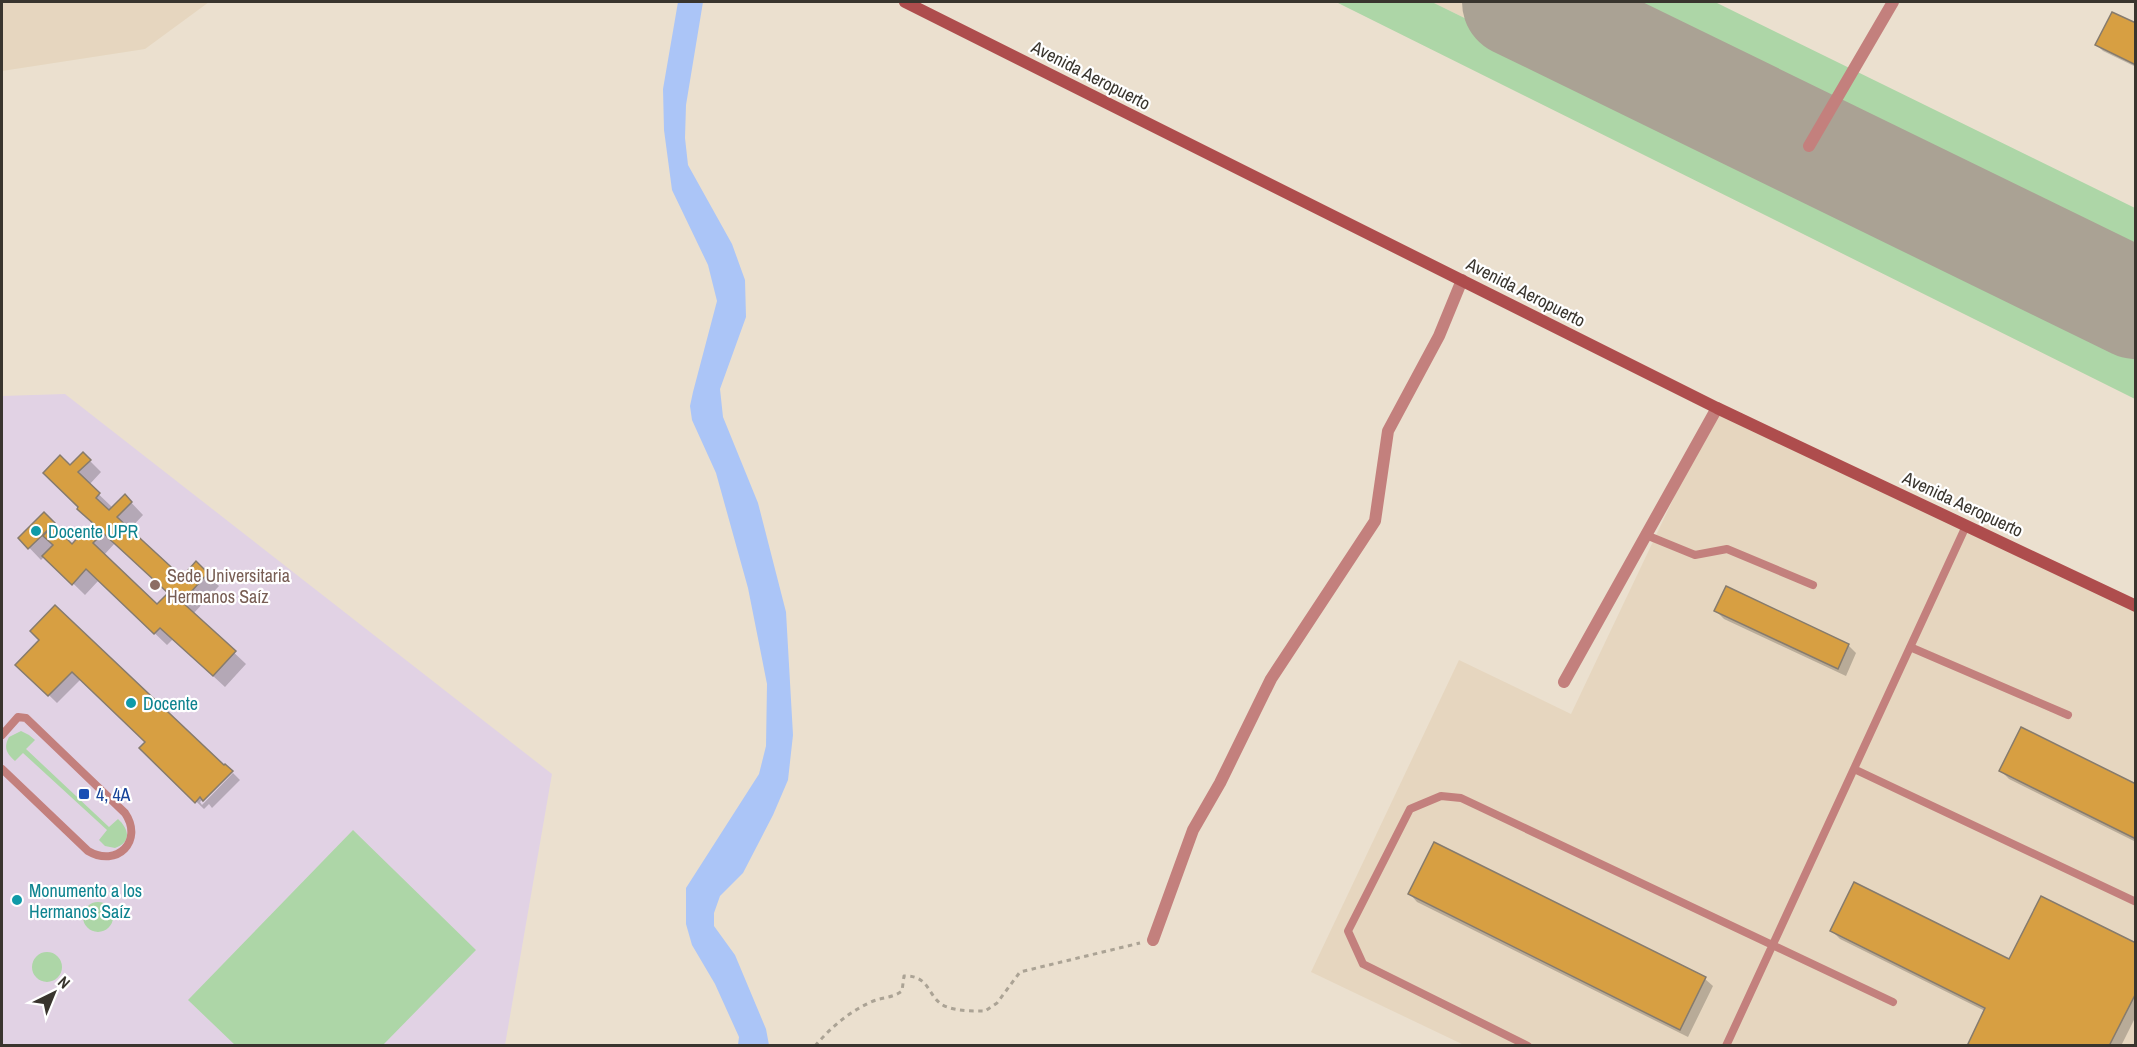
<svg xmlns="http://www.w3.org/2000/svg" width="2137" height="1047" font-family="'Archivo Narrow',sans-serif">
<style>
.built{fill:#e6d6bf}
.education{fill:#e1d2e4}
.green{fill:#add6a7}
.water{fill:#abc5f7}
.shadow{fill:#0003;fill-rule:evenodd}
.lines{fill:none;stroke-linecap:round;stroke-linejoin:round}
.runway{stroke:#aaa294;stroke-width:110}
.building{fill:#d79f42;stroke:#867b6d;stroke-width:1.5;fill-rule:evenodd}
.path{stroke:#aba395;stroke-width:3;stroke-dasharray:4.5 4.5;stroke-linecap:butt}
.lane{stroke:#c3807d;stroke-width:8}
.street{stroke:#c3807d;stroke-width:12}
.secondary{stroke:#ae4d4d;stroke-width:12}
.culture-dot{fill:#0f9aa8;stroke:#fff;stroke-width:2}
.education-dot{fill:#8d6e63;stroke:#fff;stroke-width:2}
.transit-dot{fill:#1a4fb4;stroke:#fff;stroke-width:2}
.labels{text-anchor:middle;dominant-baseline:central;stroke-width:4.5;stroke-linejoin:round;paint-order:stroke}
.street-label{font-size:18px;fill:#39352e;stroke:#fff}
.culture-label{font-size:18px;fill:#0d838f;stroke:#fff;text-anchor:start}
.education-label{font-size:18px;fill:#785e54;stroke:#fff;text-anchor:start}
.transit-label{font-size:18px;fill:#164399;stroke:#fff;text-anchor:start}
</style>
<rect width="100%" height="100%" fill="#ebe0cf"/>
<path class="built" d="M2,2H209L145,49L2,71Z
M1432,2H1617L2135,257V348Z
M1718,405L2135,605V1045H1464L1311,972L1459,660L1571,714Z"/>
<path class="education" d="M65,394L552,774L505,1045H2V396Z"/>
<path class="green" d="M1336,2H1432L2135,348V399Z
M1617,2H1715L2135,208V257Z
M21,731L29,735L35,740L26,749L109,827L118,819C129,829 132,842 115,848L105,846L99,840L107,830L23,753L15,761C7,754 3,748 9,737Z
M353,830L476,950L383,1045H235L188,1000Z
M83 917a15 15 0 1 1 30 0a15 15 0 1 1-30 0Z
M32 967a15 15 0 1 1 30 0a15 15 0 1 1-30 0Z"/>
<path class="water" d="M678,2H703L686,105L685,138L688,165L732,244L745,280L746,317L720,389L723,417L758,503L786,612L793,735L788,780L773,815L743,873L720,896L714,913V926L735,955L766,1029L769,1045H738L739,1037L715,984L692,945L686,924V888L759,774L766,746L767,684L748,588L716,473L692,420L690,406L693,392L717,301L708,265L672,190L664,130L663,89Z"/>
<path class="shadow" d="M2136,25V67L2103,51L2097,45Z
M83,454L101,472L89,485L113,508L125,496L143,515L129,530L182,579L196,564L219,586L193,614L246,664L225,687L173,639L167,645L99,580L85,595L45,556L41,560L20,538L44,514L65,536L64,537L72,546L96,526L70,467ZM115,543L169,593L158,606L104,555Z
M1716,611L1848,645L1856,653L1846,676L1724,619Z
M42,640L231,771L200,802L202,805L233,773L240,780L212,808L209,804L204,809L149,756L147,742L81,679L57,703L18,665Z
M2001,771L2136,786V842L2009,779Z
M1410,894L1705,979L1713,986L1688,1037L1417,902Z
M1832,931L2010,961L2136,945V1016L2121,1046H1968L1985,1011L1840,939Z"/>
<g class="lines">
<path class="runway" d="M1517,2L2136,304"/>
</g>
<path class="building" d="M2112,12L2136,23V65L2095,45Z
M83,452L91,460L78,472L100,493L96,498L109,510L125,494L132,502L117,517L182,577L196,561L208,573L182,602L236,651L213,676L160,628L154,634L86,569L72,585L42,556L53,545L43,536L53,525L72,544L82,533L85,535L95,525L77,509L78,507L43,473L60,455L70,465ZM103,533L168,593L157,604L93,543Z
M44,512L55,523L28,549L18,538Z
M1726,586L1849,644L1838,669L1714,611Z
M55,605L224,765L225,764L233,771L203,801L200,797L195,803L139,748L145,742L72,672L48,696L15,665L39,640L30,631Z
M2021,727L2136,784V839L1999,771Z
M1434,842L1706,977L1680,1030L1408,894Z
M1854,882L2009,959L2041,896L2136,943V993L2109,1046H1967L1985,1008L1830,931Z"/>
<g class="lines">
<path class="path" d="M815,1046C831,1027 849,1012 871,1002C882,997 893,998 902,991L904,976C932,975 927,1000 947,1007C958,1011 973,1011 985,1011L997,1003L1020,972L1140,943"/>
<path class="lane" d="M1646,535L1695,555L1727,549L1813,585
M1910,647L2068,715
M2,735L18,717L26,718L125,813C144,841 117,868 88,851L2,769
M1854,769L2136,902
M1528,1046L1363,964L1348,931L1410,809L1441,796L1461,798L1893,1002
M1726,1046L1966,526"/>
<path class="street" d="M1809,146L1893,2
M1564,682L1717,408
M1153,940L1193,830L1220,783L1271,679L1375,521L1388,431L1439,336L1462,280"/>
<path class="secondary" d="M905,2L1717,408L2136,606"/>
</g>
<g class="culture-dot">
<circle cx="36" cy="531" r="6"/>
<circle cx="131" cy="703" r="6"/>
<circle cx="17" cy="900" r="6"/>
</g>
<circle class="education-dot" cx="155" cy="585" r="6"/>
<rect class="transit-dot" x="78" y="788" width="12" height="12" rx="3"/>
<g class="labels">
<g class="street-label">
<text transform="translate(1091 75) rotate(27)">Avenida Aeropuerto</text>
<text transform="translate(1526 292) rotate(27)">Avenida Aeropuerto</text>
<text transform="translate(1963 504) rotate(25)">Avenida Aeropuerto</text>
</g>
<g class="culture-label">
<text x="48" y="531">Docente UPR</text>
<text x="143" y="703">Docente</text>
<text x="29" y="890">Monumento a los<tspan x="29" dy="21">Hermanos Saíz</tspan></text>
</g>
<g class="education-label">
<text x="167" y="575">Sede Universitaria<tspan x="167" dy="21">Hermanos Saíz</tspan></text>
</g>
<g class="transit-label">
<text x="96" y="794">4, 4A</text>
</g>
</g>
<rect width="2137" height="1047" fill="none" stroke="#39352e" stroke-width="6"/>
<g transform="translate(54 993) rotate(43)" stroke="#ffffff" stroke-width="4.5" paint-order="stroke">
<path d="M0-4.5L10 22L0 15L-10 22Z" fill="#39352e"/>
<text y="-9" font-size="16" font-weight="bold" text-anchor="middle" fill="#39352e">N</text>
</g>
</svg>
